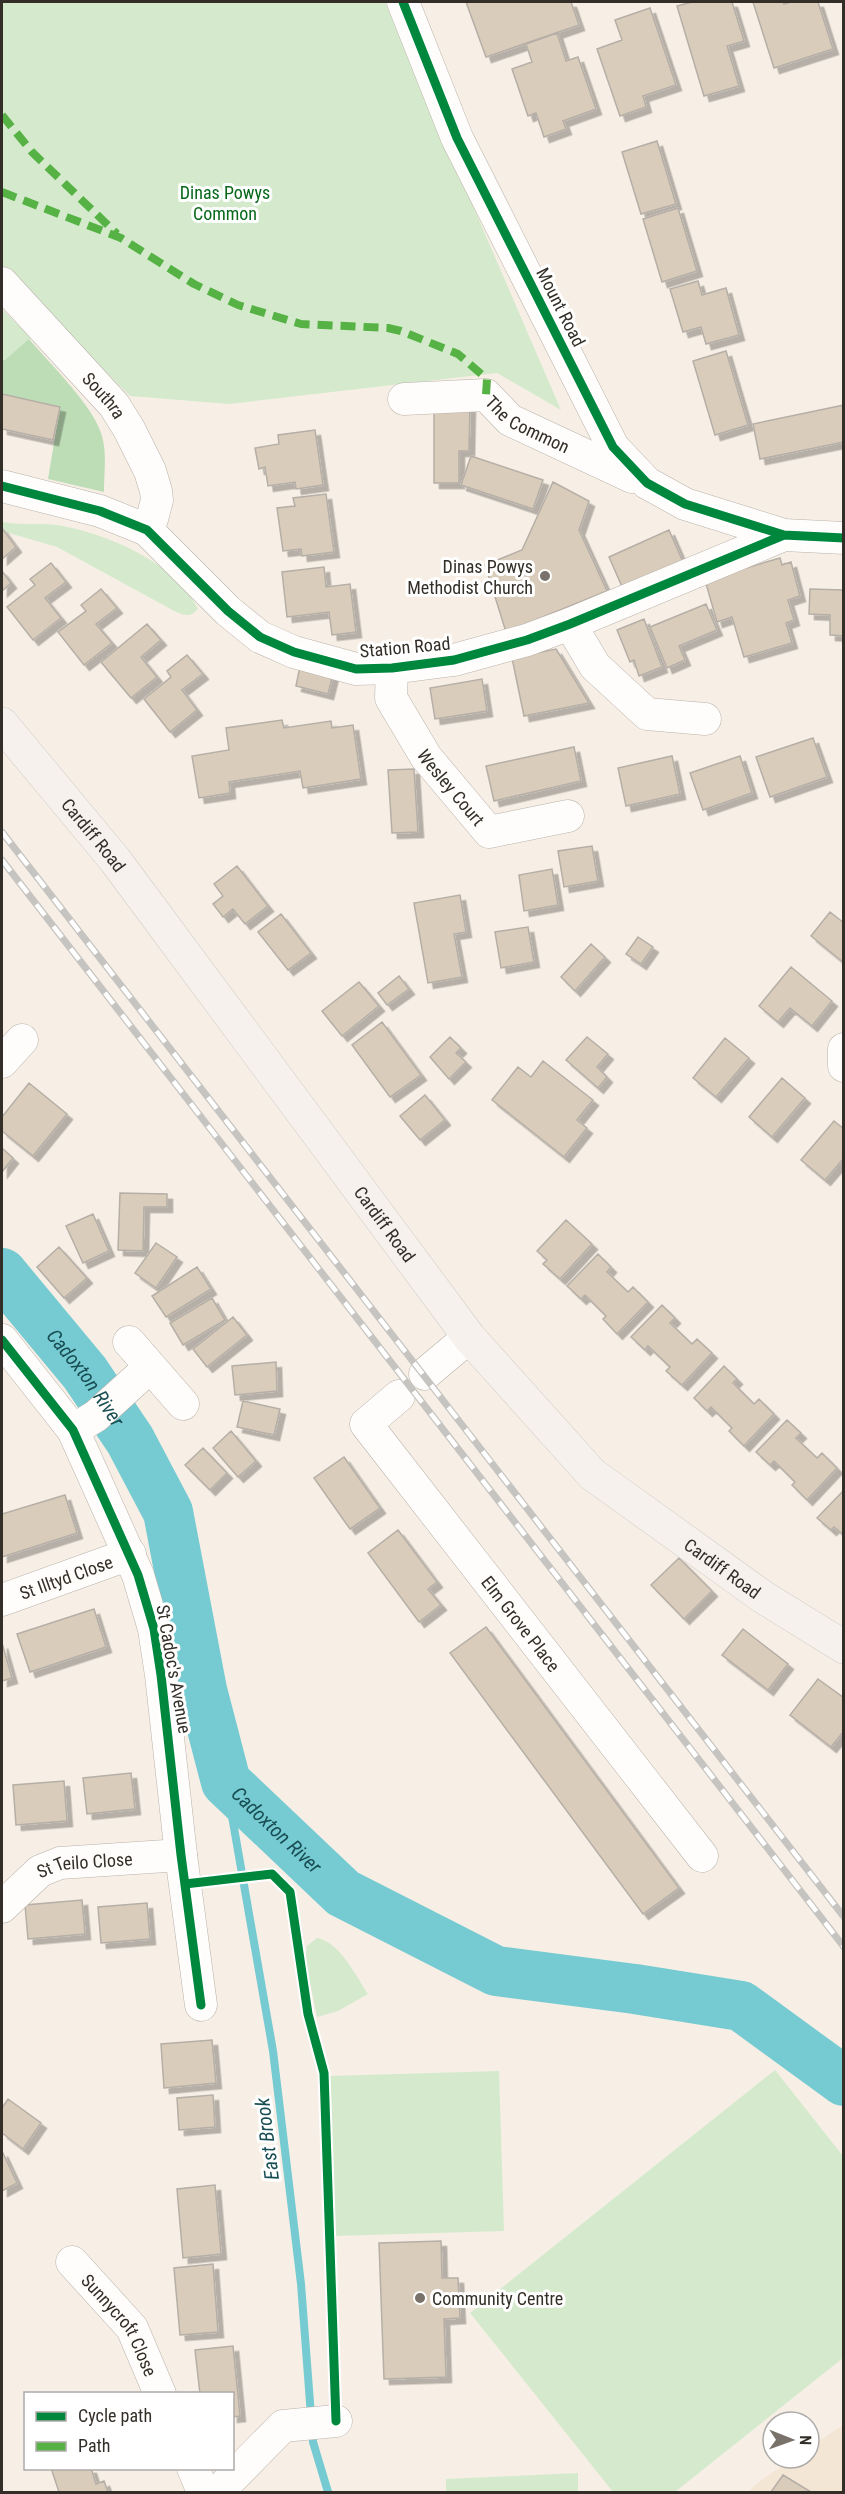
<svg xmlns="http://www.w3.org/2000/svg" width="845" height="2494" font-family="'Roboto Condensed',sans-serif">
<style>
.built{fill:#f4e6d4}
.green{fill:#d5eacd}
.forest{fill:#bdddb6}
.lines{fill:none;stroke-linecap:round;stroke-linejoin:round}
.stream{stroke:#76cbd2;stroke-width:8}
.river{stroke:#76cbd2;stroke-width:50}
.building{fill:#daccba;stroke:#b5afa7;stroke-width:1.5;filter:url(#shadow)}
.minor-casing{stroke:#b9b2ab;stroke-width:33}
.major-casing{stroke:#cfccc6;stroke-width:34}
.minor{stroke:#fefdfb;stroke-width:32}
.major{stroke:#f6f1ed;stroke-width:33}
.rail-casing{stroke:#c6c4c1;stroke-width:7}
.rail{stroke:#fff;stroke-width:4.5;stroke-dasharray:14;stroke-linecap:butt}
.quiet{stroke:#56b245;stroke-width:8;stroke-dasharray:15 8;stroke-linecap:butt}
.cycleway-casing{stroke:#fff;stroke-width:13}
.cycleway{stroke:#00873e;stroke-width:9}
.poi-dot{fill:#78726a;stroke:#fff;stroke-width:2}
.labels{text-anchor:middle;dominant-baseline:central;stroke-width:6;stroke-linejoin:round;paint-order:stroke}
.park-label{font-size:18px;fill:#08681a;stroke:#fff}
.street-label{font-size:18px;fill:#332e27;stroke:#fff}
.poi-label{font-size:18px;fill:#332e27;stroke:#fff;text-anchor:end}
.water-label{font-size:20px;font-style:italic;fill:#184d53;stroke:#fff}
</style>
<defs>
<filter id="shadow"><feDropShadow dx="5.5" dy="5.5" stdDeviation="0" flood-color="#0004"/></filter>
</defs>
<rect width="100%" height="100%" fill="#f7efe5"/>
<path class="built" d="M843,2425V2492H748L761,2480L794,2458H809V2448Z"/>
<path class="green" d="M2,2H385L561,410L497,373L229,404L130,396L2,269Z
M2,309L31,338L5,361L2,360Z
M3,522C25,526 43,522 63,526C110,535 177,564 198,609C191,617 186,616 176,612L57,547L2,531Z
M317,1938C340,1942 356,1976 368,1994L338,2011L317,2017L305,1958L307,1946Z
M775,2070L843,2156V2358L675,2492H613L470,2313Z
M499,2071L504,2231L334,2236L329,2076Z
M578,2473V2492H446V2479Z"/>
<path class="forest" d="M29,339C50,364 94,406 102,436C107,454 104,474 104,492L48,479L60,407L2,394V360H5Z"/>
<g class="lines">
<path class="stream" d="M226,1782L273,2051L301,2284L313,2442L328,2492"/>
<path class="river" id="s1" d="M2,1273L85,1373L130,1440L168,1512L202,1690L226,1782L343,1893L496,1971L635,1989L741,2006L844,2081"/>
</g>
<path class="building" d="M466,2H571L579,25L486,57Z
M692,2H732L744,41L727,46L739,86L704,96L677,6Z
M753,2H783L784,4L791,2H818L833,49L774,68Z
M650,8L676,85L643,96L646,107L620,116L597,49L622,40L615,20Z
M557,33L566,61L578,57L596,109L563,121L566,129L544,137L536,113L528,116L512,69L532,62L526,44Z
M657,141L676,204L641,214L622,152Z
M678,208L697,271L662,282L643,219Z
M698,281L702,295L726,288L739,335L706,344L701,327L683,332L670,289Z
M726,351L748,425L715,435L693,361Z
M2,394L60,407L53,440L2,429Z
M434,404H470L469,451H459V483H434Z
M844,405V442L760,459L753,424Z
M315,430L323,485L296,489L295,482L268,486L265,467L259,469L255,448L279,444L278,435Z
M471,456L543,480L533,509L461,485Z
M553,482L589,501L579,530L607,591L506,632L485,565L522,550Z
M326,494L334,552L302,556L301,549L283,551L277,508L295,506L293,498Z
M2,528L16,547L2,559Z
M669,530L683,562L623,589L609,557Z
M780,558L782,565L791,562L800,596L788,600L794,620L786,623L792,643L744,657L732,617L717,622L705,580Z
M51,563L66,582L45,598L61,618L33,640L7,607L35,585L30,579Z
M324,567L326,587L350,584L356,632L332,635L329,612L287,617L282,572Z
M2,571L11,583L2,591Z
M101,589L117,608L96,624L112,643L84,665L58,632L86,611L81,605Z
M810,589L844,590V636L830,635V615L809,614Z
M706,604L717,630L679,646L685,660L667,668L650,627Z
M644,619L662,667L639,676L634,660L630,662L617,630Z
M147,624L161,640L141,657L157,677L131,698L101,662Z
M556,649L589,703L524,716L512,658Z
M187,655L203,674L182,690L197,710L170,732L144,699L171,677L167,671Z
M300,666L333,674L328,694L296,686Z
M482,679L487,711L435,719L430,688Z
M282,720L284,728L331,721L332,728L353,725L361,779L303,788L300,771L229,782L230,793L199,798L192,756L229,750L226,728Z
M813,738L827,777L770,797L756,757Z
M574,747L581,781L494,801L486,766Z
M672,756L680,794L626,806L618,768Z
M740,756L752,793L703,810L690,773Z
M414,769L418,832L392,833L388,770Z
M592,846L598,881L564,887L558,851Z
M237,866L268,906L245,924L233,909L223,917L213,904L223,896L214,884Z
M552,869L558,905L524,911L519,875Z
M460,895L466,932L454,934L462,977L428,983L414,903Z
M830,912L844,923V963L811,936Z
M281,914L311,953L288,970L258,932Z
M528,927L534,962L501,968L495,932Z
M638,937L653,947L641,964L626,954Z
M591,944L605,957L575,991L561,977Z
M791,967L832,1001L812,1026L790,1008L778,1022L759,1006Z
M399,976L409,989L387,1005L378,993Z
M359,982L379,1006L342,1036L322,1011Z
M382,1022L421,1075L390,1097L352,1045Z
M450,1037L461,1048L456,1053L466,1062L449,1079L430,1057Z
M587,1037L608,1054L597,1067L607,1077L598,1088L566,1060Z
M725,1038L749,1058L716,1097L693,1078Z
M543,1061L593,1100L577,1120L587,1128L564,1157L492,1100L518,1067L531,1077Z
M782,1078L805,1098L772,1137L749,1117Z
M29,1083L67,1114L33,1156L2,1131V1117Z
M425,1095L445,1120L420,1140L400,1116Z
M834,1121L844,1129V1158L825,1180L801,1160Z
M2,1148L13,1158L2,1172Z
M120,1193L167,1194V1207H144L143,1251L118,1250Z
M93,1214L109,1251L83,1263L66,1226Z
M566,1220L592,1244L560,1279L543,1264L547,1260L537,1251Z
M156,1243L177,1257L156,1288L135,1273Z
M59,1247L87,1278L64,1298L37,1267Z
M598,1254L611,1267L607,1272L628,1292L633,1287L648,1302L617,1334L603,1319L606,1316L585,1295L581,1299L567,1286Z
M197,1267L211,1289L166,1317L152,1296Z
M212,1298L225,1320L183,1345L170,1323Z
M662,1305L675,1318L670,1323L692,1344L697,1339L712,1353L682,1385L666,1371L670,1367L648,1346L645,1350L631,1337Z
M233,1317L247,1335L207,1367L193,1349Z
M276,1362L277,1391L235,1395L232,1366Z
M724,1366L737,1379L733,1383L754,1404L759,1399L774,1414L744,1446L729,1431L732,1428L711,1407L707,1411L694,1398Z
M243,1401L280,1409L274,1435L237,1427Z
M787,1420L801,1433L796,1438L817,1458L822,1453L837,1468L807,1500L792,1485L795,1482L774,1461L770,1465L756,1452Z
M231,1431L256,1461L238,1477L213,1448Z
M203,1448L227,1473L210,1490L185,1465Z
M344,1457L380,1508L350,1529L314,1478Z
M844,1490V1535L834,1527L831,1530L817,1518Z
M65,1495L77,1533L2,1557V1514Z
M398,1530L437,1582L428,1589L441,1605L419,1622L368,1553Z
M679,1558L712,1591L684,1619L651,1585Z
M94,1609L106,1647L30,1672L17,1634Z
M486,1627L679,1888L643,1914L450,1653Z
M743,1629L788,1664L768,1690L722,1655Z
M2,1643L12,1678L2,1681Z
M818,1679L844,1698V1731L831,1747L790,1715Z
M131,1773L135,1809L87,1814L83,1778Z
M64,1781L67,1821L16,1825L13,1785Z
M82,1900L85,1934L28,1939L25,1905Z
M147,1903L150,1939L101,1943L98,1907Z
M212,2040L216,2083L164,2088L161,2044Z
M213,2095L215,2127L179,2130L177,2098Z
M8,2099L41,2123L23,2149L2,2133V2108Z
M2,2151L17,2183L2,2191Z
M215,2185L221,2254L183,2258L177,2189Z
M441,2241L442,2278H458L460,2318L444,2319L446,2377L384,2379L379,2243Z
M213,2264L218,2332L180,2335L174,2268Z
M233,2346L240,2416L232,2417V2394H200L195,2350Z
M51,2468H91L96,2484L104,2481L108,2492H59Z
M783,2475L811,2492H771Z"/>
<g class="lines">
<g class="minor-casing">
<g id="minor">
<path d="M403,2L457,138L613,447L647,483L685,504L784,535"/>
<path id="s2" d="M2,283L114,405L129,429L150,471L156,491L157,500L152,519L147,530"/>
<path id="s3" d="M404,399L486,395L510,420L632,477"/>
<path d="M2,486L100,511L147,530L228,611L260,637L294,652L356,669L392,668L454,660L527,640L570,624L784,535L844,538"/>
<path d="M570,624L595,666L647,714L705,719"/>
<path id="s4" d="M392,668L391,698L426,757L489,832L568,816"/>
<path d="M844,1049V1066"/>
<path d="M2,1062L22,1040"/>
<path d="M2,1340L73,1430L138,1575L154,1629L161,1675L181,1855L201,2005"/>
<path d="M129,1342L183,1404"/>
<path d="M425,1374L469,1337"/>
<path id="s5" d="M399,1396L366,1424L702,1856"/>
<path d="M73,1430L96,1416L150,1367"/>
<path id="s6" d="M2,1600L130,1554"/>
<path id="s7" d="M2,1907L40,1871L60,1863L181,1855"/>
<path id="s8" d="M72,2262L132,2328L160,2394"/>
<path d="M193,2468L203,2492"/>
<path d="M218,2492L283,2426L336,2421"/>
</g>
</g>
<g class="major-casing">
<g id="major">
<path id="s9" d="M2,724L115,860L469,1337L592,1474L763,1597L844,1647"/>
</g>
</g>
<use href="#minor" class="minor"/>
<use href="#major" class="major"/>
<g class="rail-casing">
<path id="rail" d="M2,832L844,1917
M2,860L844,1947"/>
</g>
<use href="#rail" class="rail"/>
<path class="quiet" d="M2,115L32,152L117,234
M2,192L121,238L194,284L238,305L301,324L388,328L401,331L458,354L487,379L486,395"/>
<g class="cycleway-casing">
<path id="cycleway" d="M403,2L457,138L613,447L647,483L685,504L784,535
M2,486L100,511L147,530L228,611L260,637L294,652L356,669L392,668L454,660L527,640L570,624L784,535L844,538
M2,1340L73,1430L138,1575L154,1629L161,1675L181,1855L201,2005
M185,1884L272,1874L290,1892L308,2014L324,2073L336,2421"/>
</g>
<use href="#cycleway" class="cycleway"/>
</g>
<g class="poi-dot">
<circle cx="545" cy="576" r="6"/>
<circle cx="420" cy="2298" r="6"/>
</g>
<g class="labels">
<g class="park-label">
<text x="225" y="192">Dinas Powys<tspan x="225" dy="21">Common</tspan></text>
</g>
<g class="street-label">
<text transform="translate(561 307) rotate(63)">Mount Road</text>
<text stroke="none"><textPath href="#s2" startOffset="152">Southra</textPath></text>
<text stroke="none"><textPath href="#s3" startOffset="134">The Common</textPath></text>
<text transform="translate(405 647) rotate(-5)">Station Road</text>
<text stroke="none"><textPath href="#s4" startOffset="138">Wesley Court</textPath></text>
<text stroke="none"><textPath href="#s9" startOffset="144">Cardiff Road</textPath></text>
<text stroke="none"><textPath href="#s9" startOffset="630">Cardiff Road</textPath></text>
<text stroke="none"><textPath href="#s9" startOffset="1116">Cardiff Road</textPath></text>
<text stroke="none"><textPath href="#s6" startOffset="68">St Illtyd Close</textPath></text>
<text stroke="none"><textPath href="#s5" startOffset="296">Elm Grove Place</textPath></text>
<text transform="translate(174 1669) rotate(80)">St Cadoc's Avenue</text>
<text stroke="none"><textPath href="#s7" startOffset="98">St Teilo Close</textPath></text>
<text stroke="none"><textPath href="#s8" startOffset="80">Sunnycroft Close</textPath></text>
</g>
<g class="poi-label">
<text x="533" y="566">Dinas Powys<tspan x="533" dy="21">Methodist Church</tspan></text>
<text x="432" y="2298" text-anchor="start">Community Centre</text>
</g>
<g class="water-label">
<text stroke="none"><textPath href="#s1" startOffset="134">Cadoxton River</textPath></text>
<text stroke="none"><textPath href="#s1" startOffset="638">Cadoxton River</textPath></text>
<text transform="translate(267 2139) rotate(-97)">East Brook</text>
</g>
</g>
<rect width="845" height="2494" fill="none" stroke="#332e27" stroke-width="6"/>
<rect x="24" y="2392" width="210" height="78" fill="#ffffff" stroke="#adaba9" stroke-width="1.5"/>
<rect x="36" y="2412" width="30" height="9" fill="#00873e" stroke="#adaba9" stroke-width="1.5"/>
<text x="78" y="2422" font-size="18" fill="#332e27">Cycle path</text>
<rect x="36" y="2442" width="30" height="9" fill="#56b245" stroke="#adaba9" stroke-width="1.5"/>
<text x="78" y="2452" font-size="18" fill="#332e27">Path</text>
<g transform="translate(791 2440) rotate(91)"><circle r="28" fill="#ffffff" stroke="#adaba9" stroke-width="1.5"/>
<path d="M0-4.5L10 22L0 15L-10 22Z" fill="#78726a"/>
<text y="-9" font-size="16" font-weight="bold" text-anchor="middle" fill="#332e27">N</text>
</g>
</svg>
